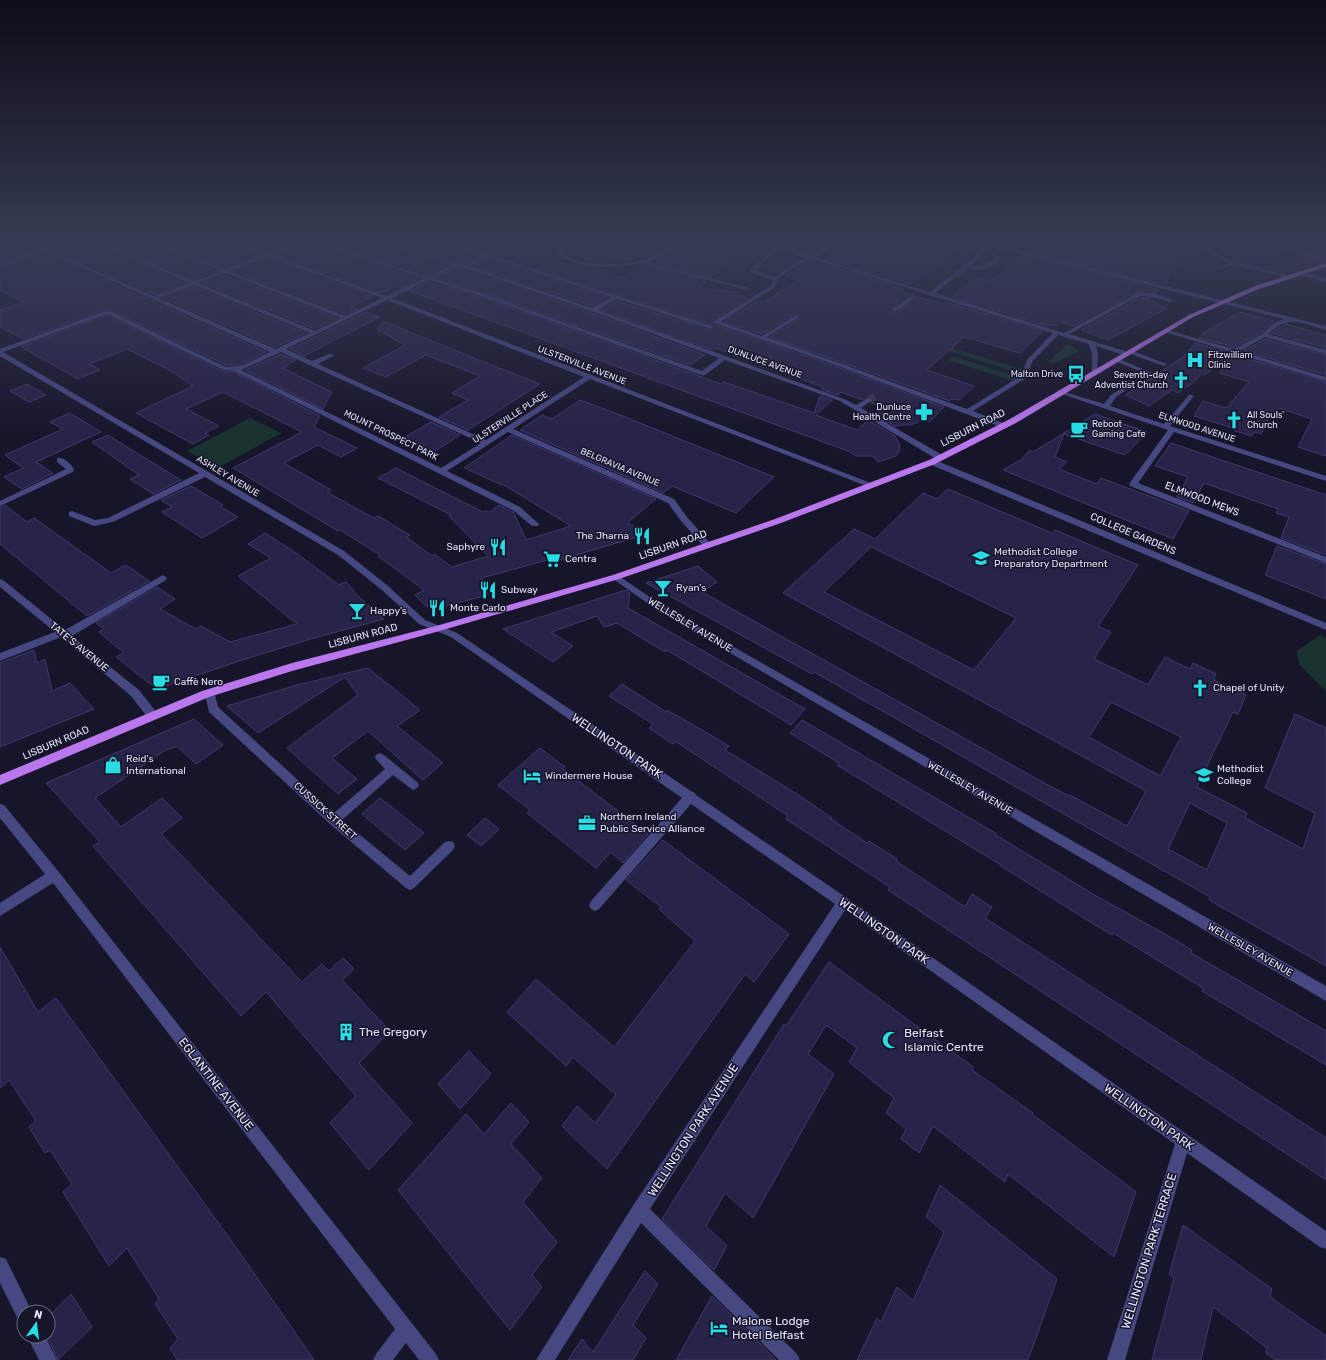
<svg xmlns="http://www.w3.org/2000/svg" width="1326" height="1360" font-family="Rubik,sans-serif">
<style>
.green{fill:#193330}
.building{fill:#282348;stroke:#403971;fill-rule:evenodd}
.lines{fill:none;stroke-linecap:round;stroke-linejoin:round}
.minor-tunnel-far1{stroke:#363449;stroke-width:6;stroke-dasharray:6 3;stroke-linecap:butt}
.minor-tunnel{stroke:#363449;stroke-width:8;stroke-dasharray:8 3.5;stroke-linecap:butt}
.minor{fill:#464882;fill-rule:evenodd}
.major{fill:#b977ed;fill-rule:evenodd}
.labels{text-anchor:middle;dominant-baseline:central;stroke-width:3;stroke-linejoin:round;paint-order:stroke}
.far-poi-label{font-size:9px;fill:#e3e2fb;stroke:#17152a;text-anchor:start}
.far-street-label{font-size:9px;fill:#e3e2fb;stroke:#17152a}
.street-label{font-size:10px;fill:#e3e2fb;stroke:#17152a}
.poi-label{font-size:10px;fill:#e3e2fb;stroke:#17152a;text-anchor:start}
.near-street-label{font-size:12px;fill:#e3e2fb;stroke:#17152a}
.near-poi-label{font-size:12px;fill:#e3e2fb;stroke:#17152a;text-anchor:start}
</style>
<rect width="100%" height="100%" fill="#17152a"/>
<path class="green" d="M576,245H665C634,266 607,264 571,255L569,252Z
M939,344L1018,368L1023,369L1021,374L936,347Z
M1068,344L1079,351L1053,364L1048,362Z
M952,356L1019,377L1013,381L948,360Z
M250,418L281,433L218,468L187,451Z
M1320,635L1326,638V691L1299,664L1297,651Z"/>
<path class="building" d="M0,245H50L0,262Z
M62,245H101L185,283L154,294L54,250Z
M111,245H156L217,271L194,279Z
M167,245H237L259,255L225,267Z
M248,245H286L268,251Z
M297,245H320L420,278L400,288L394,287L381,293L276,255Z
M332,245H389L449,264L428,274Z
M402,245H451L480,256L465,263Z
M464,245H494L483,251Z
M681,245H699L740,254L711,277L655,262Z
M847,245H965L910,284L826,258Z
M1035,245H1185L1169,262L1177,264L1166,278L1169,279L1164,284L1041,254L1038,255L1039,259L1158,289L1156,292H1136L1073,326L1061,322L1057,326L1050,324L1048,326L952,297L976,278L988,281L990,279L994,280L1022,255L1031,257L1034,253L1028,251Z
M1292,245H1310L1326,252V258Z
M1282,247L1320,263L1311,266Z
M45,253L266,352L242,365H226L110,310L101,311L24,339L0,327V310L24,302L0,290V269Z
M268,259L373,296L351,307L357,309L346,314L234,271Z
M489,260L607,297L592,306L474,266Z
M550,260L625,278L635,271L639,272L649,266L706,281L699,287L740,293L739,295L748,298L713,320V324L818,360L944,407L929,422L924,420L913,424L895,426L874,414L882,407L871,403L872,399L871,398L863,400L841,392L838,395L823,390V387L727,352L715,348L712,350L601,310L616,301L708,329L714,328L712,325L536,268Z
M806,263L815,265L819,263L904,289L900,292L943,304L946,302L1043,331L1020,353L964,337L927,370L974,386L959,400L952,399L950,401L770,337L799,319L798,314L793,315L762,334L724,322L757,301L763,303L799,280L785,276ZM908,296L915,298L898,312H892V308Z
M458,268L590,312L705,355L690,365L482,292L438,278Z
M225,275L337,318L315,329L203,283Z
M429,282L478,296L721,384L724,382L814,413L820,396L832,400L816,415L857,430L868,420L895,436L899,443L900,450L896,456L878,462L873,456H856L848,451L410,291Z
M194,287L306,333L275,347L163,298Z
M1140,298H1149L1147,300L1167,308L1108,340L1081,330Z
M366,312L380,317L304,356L290,349Z
M1240,312L1274,321L1261,333L1234,347L1199,338L1203,333Z
M105,316H109L222,371L234,372L320,416L314,427L357,448L341,457L318,445L284,463L331,490L327,492L350,505L374,518L378,516L410,535L406,537L432,556L434,554L452,567L488,556L449,516L451,515L378,478L396,468L483,512L486,511L490,512L499,505L514,513L526,540L571,526L502,484V485L464,468L512,435L656,499L627,523L650,533L549,563L547,560L482,578L488,595L434,609L427,607L415,595L424,590L378,556L380,555L340,530L338,531L233,468L302,432L223,392L186,409L219,426L205,433L209,435L193,444L136,413L193,386L173,372L127,349L89,364L100,370L78,379L21,347Z
M383,321L479,360L540,384L468,430L439,417L468,400L452,393L480,376L426,355L386,377L363,368L405,345L378,330Z
M1286,324L1326,335V348L1271,333Z
M1265,339L1326,355V375L1244,351Z
M1195,343L1326,382V456L1298,447L1312,419L1279,408L1275,413L1272,412L1261,434L1254,432L1252,436L1235,431L1236,429L1194,416L1203,401L1226,408L1249,382L1220,373L1229,358L1204,375L1202,373L1194,382L1178,393L1172,390L1149,406L1125,395L1183,357Z
M281,354L296,360L282,368L332,392L323,409L245,370Z
M27,384L46,395L29,402L10,391Z
M580,400L623,416L774,477L736,513L672,486L663,493L520,430L542,415L552,419Z
M70,413L101,432L36,462L53,473L22,489L4,477L23,468L5,455L63,429L50,422Z
M1095,414L1147,432L1125,455L1064,434L1055,457L1067,462L1059,469L1097,484L1101,478L1189,511L1173,539L1003,470L1022,459L1030,450L1033,452Z
M431,422L460,435L434,452L403,438Z
M108,435L127,447L181,480L153,494L130,479L139,475L92,442Z
M1171,443L1326,495V555L1281,538L1289,517L1276,513L1278,509L1204,483L1193,503L1177,497L1188,477L1155,466Z
M191,486L223,505L221,507L238,517L202,538L162,512L172,507L161,500Z
M948,489L1052,533L1055,530L1138,565L1098,626L1111,632L1094,659L1148,685L1165,657L1190,669L1193,663L1216,674L1214,680L1246,695L1238,714L1233,712L1197,787L1247,813L1245,818L1303,849L1315,813L1265,788L1295,714L1326,728V966L1209,900L1210,897L849,692L814,672L812,674L646,583L698,566L717,582L702,592L1046,784L1069,796L1070,795L1127,826L1146,791L783,593L854,529L875,539L923,493L937,499ZM871,547L1016,618L974,670L824,592ZM1111,702L1181,737L1160,776L1089,737ZM1190,803L1227,823L1207,870L1168,849Z
M5,505L27,522L34,518L111,573L126,565L149,581L87,616L0,544V507Z
M265,533L296,553L339,585L346,582L358,596L384,619L314,638L239,661L157,689L116,657L124,653L99,632L104,629L96,623L157,587L175,599L160,609L196,629L201,626L230,642L297,624L238,576L271,558L248,544Z
M1277,546L1326,564V599L1265,575Z
M626,590L630,593L628,608L805,709L791,725L667,650L665,652L617,623L604,627L597,616L551,632L573,646L553,662L503,629Z
M34,650L37,663L45,659L52,691L70,683L94,709L0,747V663Z
M368,668L420,710L397,726L443,763L423,780L368,731L332,758L357,779L338,794L287,748L358,695L345,677L258,733L227,706L297,685Z
M622,684L666,712L667,710L714,737L729,746L725,750L797,794L832,818L831,819L867,843L869,841L897,859L896,861L965,907L972,894L992,907L985,918L1326,1138V1180L888,890L890,887L786,819L788,816L675,741L673,744L649,728L653,724L609,696Z
M194,719L223,745L196,764L177,746L164,751L95,798L121,827L162,798L182,818L161,834L302,982L322,964L329,971L343,958L354,969L342,980L390,1031L359,1063L412,1123L369,1170L330,1123L356,1096L266,992L241,1016L93,846L100,842L46,783Z
M802,720L997,834L996,835L1098,897L1165,934L1192,950L1191,953L1326,1031V1065L1202,991L1203,988L1113,933L1112,935L1087,920L1001,866V865L837,765L839,763L790,733Z
M540,748L565,767L563,769L648,834L623,863L611,852L596,868L527,813L530,810L498,785Z
M380,798L424,833L405,850L362,814Z
M485,818L499,829L481,846L467,835Z
M663,840L789,934L754,982L745,974L607,1169L562,1126L577,1106L595,1123L616,1095L573,1057L566,1066L507,1012L536,979L614,1047L695,941L659,909L661,907L626,880Z
M0,947L38,1012L56,998L240,1253L314,1360H177L170,1348L178,1339L155,1304L159,1299L127,1248L109,1266L63,1192L72,1184L50,1150L45,1153L29,1127L36,1121L9,1080L0,1088Z
M829,962L973,1067L972,1070L1033,1113V1115L1136,1192L1114,1257L1008,1174L1005,1182L933,1126L919,1153L901,1139L906,1129L886,1113L894,1098L849,1062L857,1048L826,1025L808,1054L834,1074L753,1218L725,1193L706,1226L727,1246L714,1270L662,1219L784,1024L786,1026Z
M469,1051L491,1074L460,1109L438,1084Z
M511,1103L529,1122L511,1144L542,1178L523,1202L557,1242L532,1275L542,1287L510,1330L398,1190L466,1114L484,1134Z
M940,1185L1057,1279L1028,1360H857L877,1318L881,1322L897,1287L913,1301L944,1232L926,1217Z
M1183,1225L1272,1289L1270,1297L1326,1336V1360H1275L1266,1353L1267,1348L1213,1307L1201,1360H1152L1174,1278L1169,1275Z
M645,1271L658,1284L633,1325L646,1338L633,1360H568L582,1339L593,1352Z
M71,1294L92,1327L58,1360L47,1336L48,1317Z
M712,1296L748,1331L776,1360H676Z"/>
<g class="lines">
<path class="minor-tunnel-far1" d="M1030,254L1041,257
M757,266L763,260"/>
<path class="minor-tunnel" d="M869,400L875,396"/>
<path class="minor" d="M54,245H61L50,250L154,296L189,283L102,245H108L194,281L221,271L157,245H163L225,269L263,255L238,245H244L268,253L290,245H296L272,255L386,296L424,278L321,245H328L428,276L453,264L390,245H397L465,265L484,256L452,245H460L712,326V328H708L616,299L598,310L844,399L856,405L867,399H871V401L861,408L944,456V460H938L840,401L725,360L705,375H701L478,295L429,280L392,298L876,485L872,487H869L590,379L513,429L674,499L687,517L711,544V548H705L681,521L668,503L508,432L447,471L520,507L539,524L538,526H532L514,511L234,371L223,370L109,315H105L3,352L344,551L388,586L425,620L457,633L691,791L695,793L696,795L847,898L1326,1231V1249L1320,1247L1187,1153L1125,1360H1107L1175,1144L845,910L650,1209L797,1354L800,1360H779L641,1223L555,1360H536L634,1204L835,904L691,804L599,909L595,911L591,909L589,905L591,901L682,798L451,637L419,624L382,590L338,555L205,477L113,522L94,526L69,516V512L72,511L95,520L108,518L199,473L0,356V349L102,312L110,311L226,367L242,366L270,352L45,251L0,268V264ZM268,257L382,298L346,316L230,271ZM489,258L611,297L592,308L470,266ZM458,266L591,311L719,358L702,371L482,293L434,278ZM225,273L341,318L315,331L199,283ZM194,285L310,333L275,349L159,298ZM387,300L584,377L486,440L318,364L333,356V354H329L312,361L286,349ZM281,352L481,443L441,468L241,370Z
M562,245H567L562,252C580,269 627,266 649,258C658,254 666,245 676,245L662,256L648,262L749,288L746,290L642,263L612,267L586,266L563,259L556,252Z
M769,245L781,246L811,255L830,245H835L816,257L930,292L974,257V253L966,245H978L994,250L999,261L983,270L967,269L935,293L1064,333L1137,293H1154L1173,300L1170,302L1153,297L1140,296L1069,334L1128,352L1129,351H1133L1167,364L1164,366L1130,354L1127,356L1096,346L1098,354L1097,373L1092,374V354L1089,344L1058,335L1032,362L1026,378L973,411L1008,425L1001,427L819,359L714,323V321L770,286L773,280L752,273L750,269L755,265L760,266L756,269V271L775,277L796,262L806,258L779,249L765,261H761V259L775,248ZM974,247L990,252L994,259L982,266H971L980,258V252ZM812,259L1053,333L1027,360L1021,376L967,409L767,337L798,318V316H794L762,336L721,322L774,288L780,277L800,264Z
M990,245H999L1033,254L1030,256Z
M1203,245H1208L1213,251L1233,261L1292,276L1289,278L1234,265L1220,269V267L1229,263L1210,253Z
M1282,245H1289L1326,260V264Z
M1041,255L1326,326V330C1300,323 1290,314 1268,334L1326,350V354L1265,337L1240,351L1326,377V381L1162,331L1167,330L1234,349L1262,334L1274,323L1284,319L1039,258V256Z
M1298,271L1326,278V282L1296,274L1295,273Z
M909,297L914,298L897,311H893V309Z
M1115,359H1119L1152,373L1147,374L1115,361Z
M1133,381L1138,382L1116,397L1110,406L1164,424L1189,395H1193V397L1170,426L1326,476V481L1174,432L1138,483L1326,557V563L1130,486L1129,484L1168,430L1059,393L1064,392L1104,404L1111,395Z
M57,458C64,457 72,464 74,470L73,472L0,506V501L66,469L57,462Z
M929,460H935L1326,623V630L929,464Z
M616,574L666,608L1326,986V1001L660,612L613,579L612,577L613,575Z
M163,575L167,578L166,580L72,636L139,690L157,713L158,716L157,719H149L131,696L61,637L0,661V653L55,632L0,587V579L3,580L65,630Z
M210,690L214,691L218,707L334,813L385,769L375,758L376,755L380,753L384,755L417,782L419,785L417,788L413,790L393,775L342,820L410,876L445,842L449,841L453,842L455,846L453,850L414,888L410,890L406,888L330,824L209,712L205,694L206,691Z
M0,804L4,805L58,871L436,1354L439,1360H419L406,1343L393,1360H373L376,1354L395,1329L53,883L0,916V903L45,874L0,818Z
M0,1257L6,1259L32,1312H24V1322L18,1319L0,1283Z
M27,1336H45L57,1360H39Z"/>
<path class="major" d="M1326,263V267L1259,289L1193,317L1016,423L935,464L781,523L619,579L436,632L292,671L209,697L0,785V775L202,691L292,663L436,626L613,575L775,519L929,460L1010,419L1189,315L1255,286Z"/>
</g>
<linearGradient id="sky" x2="0" y2="1"><stop stop-color="#0d0c17"/><stop offset="0.56" stop-color="#363b55"/><stop offset="1" stop-color="#363b55" stop-opacity="0"/></linearGradient>
<rect width="1326" height="435" fill="url(#sky)"/>
<defs>
<g id="hospital-bare" transform="scale(1.38)"><path d="M-5-5h3v3.5h4V-5h3V5h-3V1.5h-4V5h-3Z" fill="#27dce2" stroke="#17152a" stroke-width="2.5" paint-order="stroke"/></g>
<g id="bus-bare" transform="scale(1.38)"><path d="M-5-6H5V4H4V6H2V4H-2V6H-4V4H-5ZM-3.5-4V0h7V-4ZM-3.5 1.2v1.5H-2V1.2ZM2 1.2v1.5H3.5V1.2Z" fill="#27dce2" stroke="#17152a" stroke-width="2.5" paint-order="stroke"/></g>
<g id="church-bare" transform="scale(1.38)"><path d="M-1.2-6h2.4v3.5h3.3v2.4h-3.3V6h-2.4V-.1h-3.3v-2.4h3.3Z" fill="#27dce2" stroke="#17152a" stroke-width="2.5" paint-order="stroke"/></g>
<g id="pharmacy-bare" transform="scale(1.38)"><path d="M-2-6h4v4h4v4h-4v4h-4v-4h-4v-4h4Z" fill="#27dce2" stroke="#17152a" stroke-width="2.5" paint-order="stroke"/></g>
<g id="cafe-bare" transform="scale(1.38)"><path d="M-5.5-4.5H6V0H3Q3 3.5 0 3.5H-2.5Q-5.5 3.5-5.5 0ZM3-3.2v2h1.7v-2ZM-6 4.5H4V6H-6Z" fill="#27dce2" stroke="#17152a" stroke-width="2.5" paint-order="stroke"/></g>
<g id="restaurant-bare" transform="scale(1.38)"><path d="M-5-6h1v4h1v-4h1v4h1v-4h1v5L-1.5 .5V6h-2V.5L-5-1ZM5-6V6H3V1.5H1.5Q1.5-4 5-6Z" fill="#27dce2" stroke="#17152a" stroke-width="2.5" paint-order="stroke"/></g>
<g id="school-bare" transform="scale(1.38)"><path d="M0-5L7-2L0 1L-7-2ZM-4 1L0 2.5L4 1V4Q0 6-4 4Z" fill="#27dce2" stroke="#17152a" stroke-width="2.5" paint-order="stroke"/></g>
<g id="supermarket-bare" transform="scale(1.38)"><path d="M-6-5.5h2.5l.6 2H6L4.5 2H-2.5L-4.4-4H-6ZM-1.5 3.2a1.3 1.3 0 1 0 .1 0ZM3 3.2a1.3 1.3 0 1 0 .1 0Z" fill="#27dce2" stroke="#17152a" stroke-width="2.5" paint-order="stroke"/></g>
<g id="bar-bare" transform="scale(1.38)"><path d="M-6-5H6L.8 .8V4.5H3.5V6h-7V4.5H-.8V.8Z" fill="#27dce2" stroke="#17152a" stroke-width="2.5" paint-order="stroke"/></g>
<g id="shop-bare" transform="scale(1.38)"><path d="M-5-2.5h2.3a2.7 3.5 0 0 1 5.4 0H5L5.5 6h-11ZM-1.5-2.5h3a1.5 2.3 0 0 0-3 0Z" fill="#27dce2" stroke="#17152a" stroke-width="2.5" paint-order="stroke"/></g>
<g id="hotel-bare" transform="scale(1.38)"><path d="M-6-4.5h1.5V1H6V5H4.5V3h-9V5H-6ZM-4 0a1.8 1.8 0 1 1 3.6 0ZM.5 0V-2.5h3Q6-2.5 6 0Z" fill="#27dce2" stroke="#17152a" stroke-width="2.5" paint-order="stroke"/></g>
<g id="office-bare" transform="scale(1.38)"><path d="M-6-3h4V-5.5h4V-3h4V5H-6ZM-1-4.5V-3h2v-1.5ZM-6 0V1H6V0Z" fill="#27dce2" stroke="#17152a" stroke-width="2.5" paint-order="stroke"/></g>
<g id="building-bare" transform="scale(1.38)"><path d="M-4-6H4V6H1V3H-1V6H-4ZM-2.5-4.3h1.7v1.8h-1.7ZM.8-4.3h1.7v1.8H.8ZM-2.5-1h1.7V.8h-1.7ZM.8-1h1.7V.8H.8Z" fill="#27dce2" stroke="#17152a" stroke-width="2.5" paint-order="stroke"/></g>
<g id="mosque-bare" transform="scale(1.38)"><path d="M3.5-4.9A6 6 0 1 0 3.5 4.9A5 5 0 1 1 3.5-4.9Z" fill="#27dce2" stroke="#17152a" stroke-width="2.5" paint-order="stroke"/></g>
</defs>
<g fill-rule="evenodd">
<use href="#hospital-bare" x="1195" y="360"/>
<use href="#bus-bare" x="1076" y="374"/>
<use href="#church-bare" x="1181" y="380"/>
<use href="#pharmacy-bare" x="924" y="412"/>
<use href="#church-bare" x="1234" y="420"/>
<use href="#cafe-bare" x="1079" y="429"/>
<use href="#restaurant-bare" x="642" y="536"/>
<use href="#restaurant-bare" x="498" y="547"/>
<use href="#school-bare" x="981" y="558"/>
<use href="#supermarket-bare" x="552" y="559"/>
<use href="#bar-bare" x="663" y="588"/>
<use href="#restaurant-bare" x="488" y="590"/>
<use href="#restaurant-bare" x="437" y="608"/>
<use href="#bar-bare" x="357" y="611"/>
<use href="#cafe-bare" x="161" y="682"/>
<use href="#church-bare" x="1200" y="688"/>
<use href="#shop-bare" x="113" y="765"/>
<use href="#school-bare" x="1204" y="775"/>
<use href="#hotel-bare" x="532" y="776"/>
<use href="#office-bare" x="587" y="823"/>
<use href="#building-bare" x="346" y="1032"/>
<use href="#mosque-bare" x="891" y="1040"/>
<use href="#hotel-bare" x="719" y="1328"/>
</g>
<g class="labels">
<g class="far-poi-label">
<text x="1208" y="355">Fitzwilliam<tspan x="1208" dy="10">Clinic</tspan></text>
<text x="1063" y="374" text-anchor="end">Malton Drive</text>
<text x="1168" y="375" text-anchor="end">Seventh-day<tspan x="1168" dy="10">Adventist Church</tspan></text>
<text x="911" y="407" text-anchor="end">Dunluce<tspan x="911" dy="10">Health Centre</tspan></text>
<text x="1247" y="415">All Souls'<tspan x="1247" dy="10">Church</tspan></text>
<text x="1092" y="424">Reboot<tspan x="1092" dy="10">Gaming Cafe</tspan></text>
</g>
<g class="far-street-label">
<text transform="translate(765 362) rotate(20)">DUNLUCE AVENUE</text>
<text transform="translate(582 365) rotate(21)">ULSTERVILLE AVENUE</text>
<text transform="translate(510 417) rotate(-33)">ULSTERVILLE PLACE</text>
<text transform="translate(1197 427) rotate(18)">ELMWOOD AVENUE</text>
<text transform="translate(391 435) rotate(26)">MOUNT PROSPECT PARK</text>
<text transform="translate(620 467) rotate(23)">BELGRAVIA AVENUE</text>
<text transform="translate(228 476) rotate(31)">ASHLEY AVENUE</text>
</g>
<g class="street-label">
<text transform="translate(973 428) rotate(-27)">LISBURN ROAD</text>
<text transform="translate(1202 499) rotate(21)">ELMWOOD MEWS</text>
<text transform="translate(1133 534) rotate(23)">COLLEGE GARDENS</text>
<text transform="translate(673 545) rotate(-19)">LISBURN ROAD</text>
<text transform="translate(690 625) rotate(31)">WELLESLEY AVENUE</text>
<text transform="translate(363 636) rotate(-15)">LISBURN ROAD</text>
<text transform="translate(79 647) rotate(39)">TATE'S AVENUE</text>
<text transform="translate(56 743) rotate(-23)">LISBURN ROAD</text>
<text transform="translate(970 788) rotate(30)">WELLESLEY AVENUE</text>
<text transform="translate(325 811) rotate(42)">CUSSICK STREET</text>
<text transform="translate(1250 950) rotate(30)">WELLESLEY AVENUE</text>
</g>
<g class="poi-label">
<text x="629" y="536" text-anchor="end">The Jharna</text>
<text x="485" y="547" text-anchor="end">Saphyre</text>
<text x="994" y="552">Methodist College<tspan x="994" dy="12">Preparatory Department</tspan></text>
<text x="565" y="559">Centra</text>
<text x="676" y="588">Ryan's</text>
<text x="501" y="590">Subway</text>
<text x="450" y="608">Monte Carlo</text>
<text x="370" y="611">Happy's</text>
<text x="174" y="682">Caffè Nero</text>
<text x="1213" y="688">Chapel of Unity</text>
<text x="126" y="759">Reid's<tspan x="126" dy="12">International</tspan></text>
<text x="1217" y="769">Methodist<tspan x="1217" dy="12">College</tspan></text>
<text x="545" y="776">Windermere House</text>
<text x="600" y="817">Northern Ireland<tspan x="600" dy="12">Public Service Alliance</tspan></text>
</g>
<g class="near-street-label">
<text transform="translate(617 746) rotate(34)">WELLINGTON PARK</text>
<text transform="translate(884 931) rotate(35)">WELLINGTON PARK</text>
<text transform="translate(216 1084) rotate(52)">EGLANTINE AVENUE</text>
<text transform="translate(1149 1117) rotate(35)">WELLINGTON PARK</text>
<text transform="translate(693 1130) rotate(-57)">WELLINGTON PARK AVENUE</text>
<text transform="translate(1149 1251) rotate(-73)">WELLINGTON PARK TERRACE</text>
</g>
<g class="near-poi-label">
<text x="359" y="1032">The Gregory</text>
<text x="904" y="1033">Belfast<tspan x="904" dy="14">Islamic Centre</tspan></text>
<text x="732" y="1321">Malone Lodge<tspan x="732" dy="14">Hotel Belfast</tspan></text>
</g>
</g>
<g transform="translate(36 1324) rotate(14)"><circle r="19" fill="#17152a" stroke="#69677e"/>
<path d="M0-3L7 15L0 10L-7 15Z" fill="#27dce2"/>
<text y="-6" font-size="11" font-weight="bold" text-anchor="middle" fill="#e3e2fb">N</text>
</g>
</svg>
